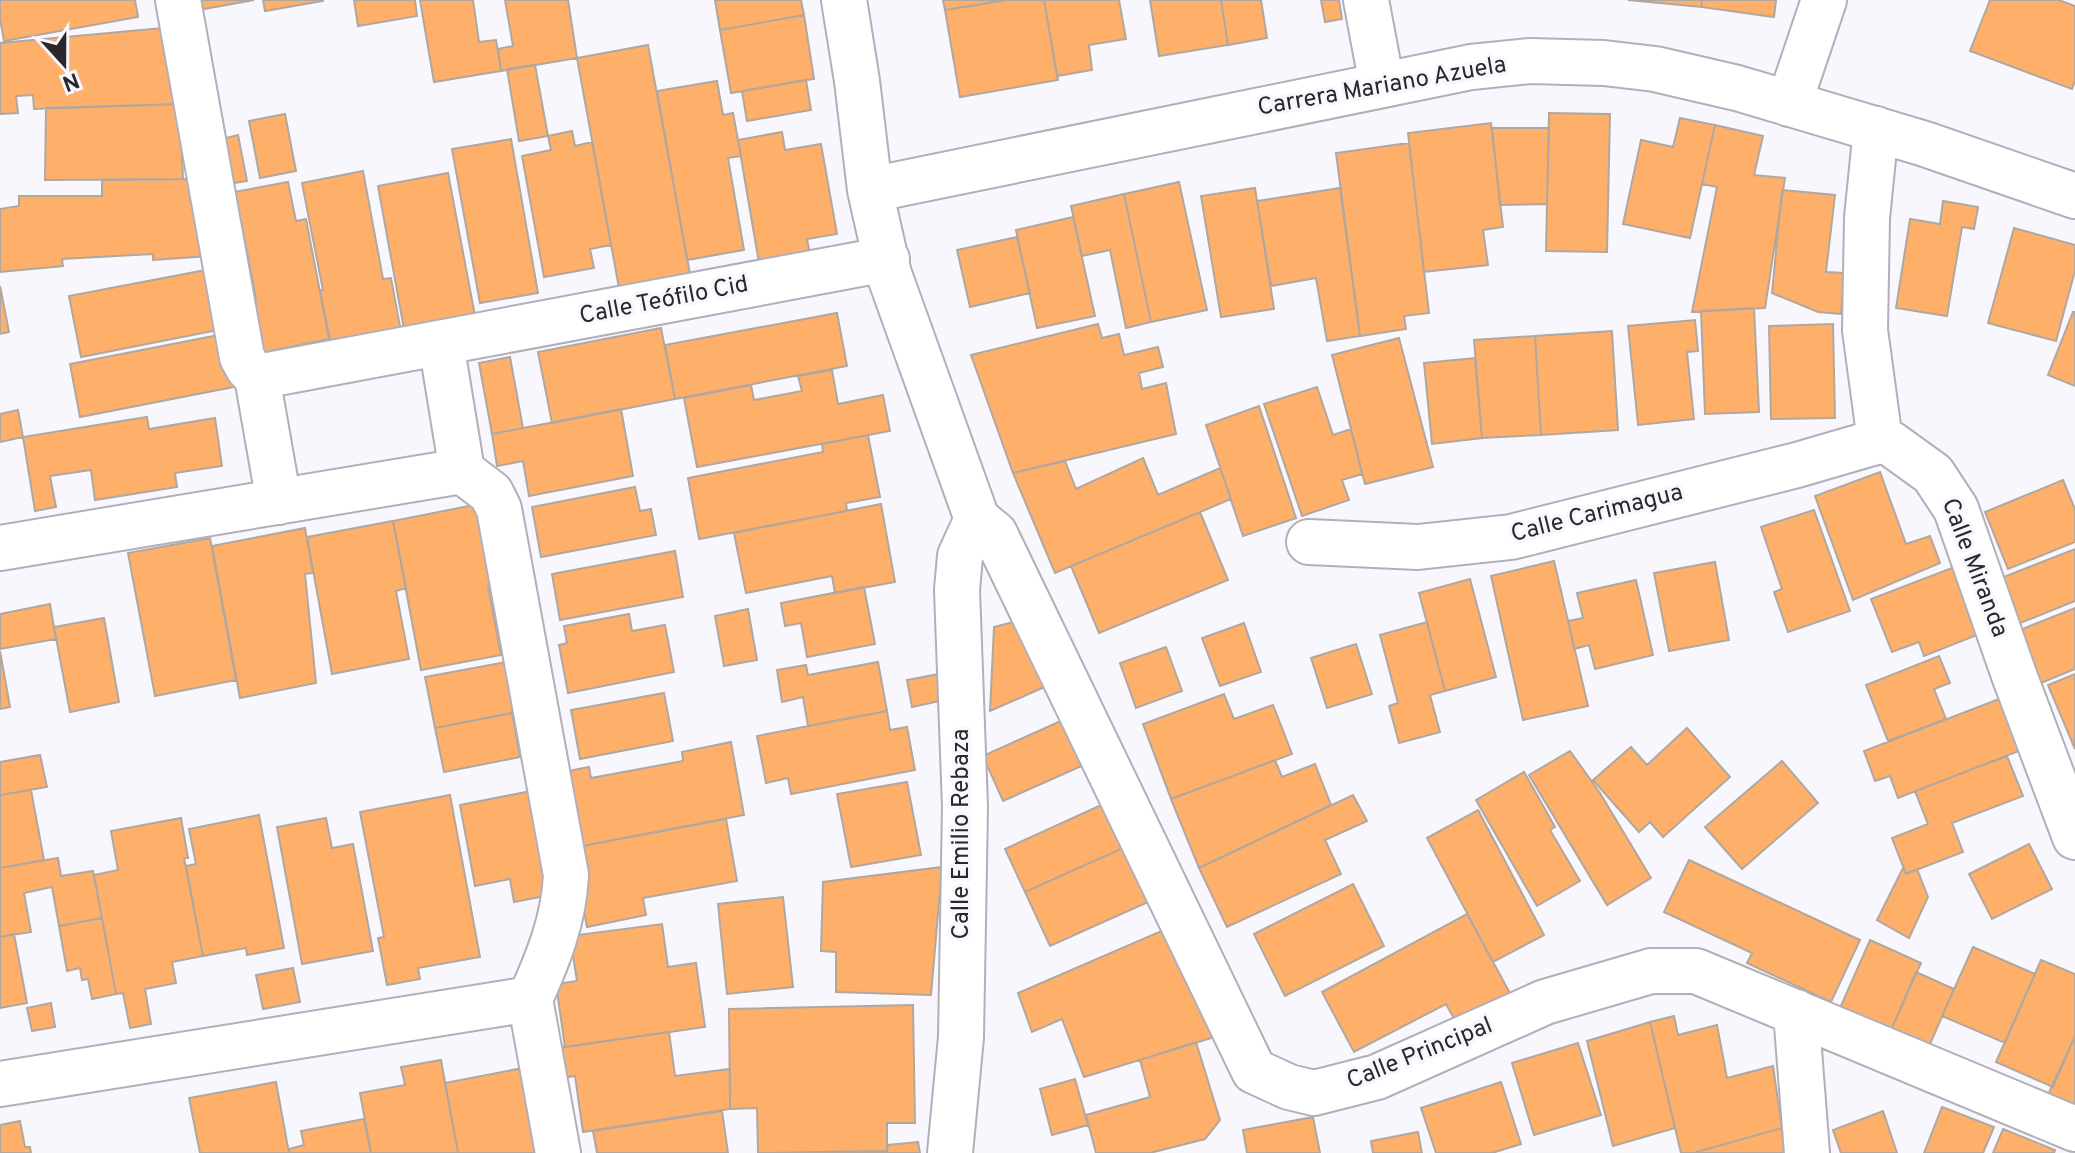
<svg xmlns="http://www.w3.org/2000/svg" width="2075" height="1153" font-family="Overpass,sans-serif">
<style>
.building{fill:#feb06b;stroke:#b1a79f;stroke-width:2}
.lines{fill:none;stroke-linecap:round;stroke-linejoin:round}
.street-casing{stroke:#b2afba;stroke-width:48}
.street{stroke:#fff;stroke-width:44}
.labels{text-anchor:middle;dominant-baseline:central;stroke-width:7;stroke-linejoin:round;paint-order:stroke}
.street-label{font-size:24px;fill:#2a282d;stroke:#f9f7fe}
</style>
<rect width="100%" height="100%" fill="#f9f7fe"/>
<path class="building" d="M0,0H135L138,17L4,41L0,19Z
M191,0H254L193,11Z
M263,0H323V1L265,11Z
M354,0H415L417,16L358,26Z
M420,0H473L479,42L496,40L501,71L434,82Z
M505,0H568L577,58L501,71L498,49L513,46Z
M715,0H801L804,15L720,30Z
M943,0H1007L945,10Z
M1007,0H1044L1058,80L960,97L945,10Z
M1044,0H1119L1126,39L1089,45L1092,70L1057,76Z
M1150,0H1221L1228,45L1159,56Z
M1221,0H1261L1267,38L1228,45Z
M1321,0H1339L1342,19L1325,22Z
M1628,0H1702L1701,7Z
M1702,0H1776L1774,17L1701,7Z
M1990,0H2059L2075,6V81L2072,89L1970,51Z
M804,15L814,79L731,93L720,30Z
M173,27L180,104L34,109L33,95L16,96L18,113L0,114V43Z
M648,45L690,274L619,288L577,58Z
M535,65L548,136L519,141L507,69Z
M806,80L811,110L747,121L742,91Z
M717,81L723,115L733,113L741,156L728,158L744,250L687,260L657,91Z
M180,104L183,179L45,180L46,108Z
M1549,113L1610,114L1607,252L1546,251Z
M285,114L296,171L260,178L249,121Z
M1680,118L1715,125L1690,238L1623,224L1641,140L1673,147Z
M1491,123L1503,227L1483,230L1488,265L1424,272L1408,133Z
M1715,125L1763,136L1754,175L1785,178L1765,308L1692,312L1717,187L1702,184Z
M1492,128H1549L1547,204L1500,205Z
M572,131L575,146L592,142L611,245L590,249L594,268L544,277L522,156L551,150L548,136Z
M782,132L785,150L821,144L837,234L807,239L810,254L759,263L738,140Z
M238,135L247,181L222,185L214,141Z
M511,139L538,293L480,303L452,149Z
M1409,143L1429,313L1404,316L1406,329L1360,336L1336,153Z
M363,171L383,279L391,278L401,332L331,345L320,291L323,290L302,183Z
M448,173L475,316L404,329L378,186Z
M200,179L210,256L153,260V254L62,259L63,266L0,272V209L19,206V196H102V180Z
M288,182L296,221L306,219L329,339L251,355L240,302L256,298L241,221L230,223L223,194Z
M1179,182L1207,310L1151,322L1124,194Z
M1255,188L1274,309L1221,317L1201,196Z
M1340,188L1360,336L1327,341L1316,278L1271,286L1257,201Z
M1782,190L1835,195L1826,272L1844,273L1841,314L1818,312L1772,293Z
M1124,194L1151,322L1126,328L1110,250L1082,256L1071,206Z
M1943,201L1978,207L1974,229L1962,227L1947,316L1896,308L1910,219L1940,224Z
M1073,217L1095,316L1037,328L1016,230Z
M2014,228L2075,245V271L2056,341L1988,323Z
M1017,237L1030,293L970,307L957,250Z
M211,269L223,329L81,357L69,296Z
M0,286L9,332L0,334Z
M1754,308L1759,412L1705,414L1701,311Z
M2073,312H2075V386L2048,375Z
M837,313L847,366L675,399L665,345Z
M1695,320L1698,351L1687,352L1694,419L1638,425L1628,326Z
M1098,324L1102,338L1119,334L1124,355L1158,347L1163,367L1139,373L1142,389L1166,383L1176,434L1013,473L971,355Z
M1833,324L1835,418L1771,419L1769,326Z
M661,328L675,399L552,423L538,352Z
M1612,331L1618,430L1541,435L1535,336Z
M224,334L234,387L80,417L70,364Z
M1535,336L1541,435L1482,438L1474,340Z
M1399,338L1433,467L1365,484L1332,355Z
M510,357L523,428L492,434L479,363Z
M1475,358L1482,438L1432,444L1424,363Z
M832,370L838,404L883,395L890,431L697,467L684,398L751,385L754,400L802,391L798,376Z
M1317,387L1333,435L1351,429L1362,474L1342,480L1349,500L1302,516L1264,404Z
M1259,406L1296,518L1243,536L1206,425Z
M621,409L633,476L529,496L523,461L497,466L492,434Z
M18,410L23,437L0,442V414Z
M147,417L149,429L215,418L222,466L175,473L177,487L95,500L91,470L50,476L56,507L35,511L23,437Z
M868,435L880,497L846,503L847,511L699,539L688,478L823,452L822,444Z
M1143,458L1158,495L1220,468L1231,499L1055,573L1013,473L1065,461L1076,489Z
M1880,472L1906,544L1930,536L1940,563L1853,600L1815,496Z
M2063,480L2075,509V542L2008,569L1985,512Z
M635,487L640,511L651,509L656,535L541,557L532,507Z
M484,503L499,584L488,586L501,655L421,670L393,521Z
M881,504L895,582L835,593L832,576L746,593L734,533Z
M1814,510L1850,611L1788,632L1774,592L1782,589L1761,527Z
M1200,512L1228,580L1099,633L1071,566Z
M393,521L406,588L396,591L409,659L332,674L307,537Z
M305,528L313,573L305,574L316,683L240,698L212,546Z
M210,538L236,680L155,696L128,553Z
M2075,549V601L2018,624L2001,578Z
M675,551L683,597L560,620L552,574Z
M1554,561L1588,706L1523,720L1491,576Z
M1715,562L1729,640L1669,651L1654,573Z
M1957,566L1982,633L1924,656L1919,642L1892,652L1871,599Z
M1470,579L1496,677L1445,691L1419,593Z
M1636,580L1653,655L1595,669L1589,645L1574,649L1568,621L1583,618L1577,593Z
M864,587L875,644L807,657L801,623L785,626L781,603Z
M50,604L56,639L0,649V614Z
M2075,608V669L2041,683L2020,630Z
M748,609L757,660L724,666L715,616Z
M629,614L632,631L665,625L674,672L568,693L559,645L567,643L564,626Z
M104,618L119,702L70,712L54,627Z
M1021,620L1049,685L990,711L994,627Z
M1427,622L1445,691L1430,695L1440,732L1399,743L1389,706L1398,703L1380,635Z
M1244,623L1261,672L1220,686L1202,638Z
M1356,644L1372,694L1327,708L1311,658Z
M1166,647L1182,691L1136,708L1120,663Z
M0,651L10,707L0,709Z
M1939,656L1950,683L1934,689L1946,719L1888,741L1866,685Z
M511,661L521,711L435,728L425,677Z
M878,662L887,711L808,726L803,697L782,702L777,670L806,665L808,675Z
M939,674L944,700L912,707L907,680Z
M2075,674V749L2048,685Z
M664,693L673,741L580,759L571,710Z
M1224,694L1234,719L1273,705L1292,754L1171,799L1143,724Z
M2004,697L2024,749L1898,798L1890,776L1875,781L1864,751Z
M887,711L890,730L907,727L915,770L791,794L788,778L766,783L757,736Z
M512,713L520,757L444,772L435,728Z
M1065,719L1086,764L1003,801L983,756Z
M1687,728L1730,777L1663,837L1650,822L1639,832L1593,780L1631,747L1647,765Z
M731,742L744,815L572,848L558,773L589,767L591,778L683,761L682,752Z
M1570,751L1600,793L1651,878L1607,905L1529,775Z
M40,755L47,787L0,795V762Z
M2007,756L2023,796L1952,823L1963,852L1906,874L1892,838L1928,824L1915,791Z
M1275,760L1282,777L1315,764L1331,805L1199,868L1171,799Z
M1782,761L1818,803L1742,869L1705,827Z
M1524,772L1555,827L1550,830L1580,881L1537,906L1476,800Z
M907,782L921,855L851,867L837,794Z
M31,790L44,860L0,868V795Z
M531,791L550,895L514,902L510,879L475,886L460,805Z
M450,795L480,957L418,968L420,979L387,985L378,938L384,937L360,812Z
M1353,795L1367,821L1325,840L1341,874L1227,927L1199,868Z
M1112,800L1132,844L1025,892L1005,849Z
M1478,810L1544,935L1493,962L1427,838Z
M259,815L284,948L247,955L246,948L203,956L186,866L196,864L189,829Z
M181,818L188,858H184L203,956L172,962L176,983L145,989L151,1024L130,1028L123,993L116,994L94,875L118,870L111,831Z
M326,818L332,848L353,844L373,951L302,964L277,827Z
M726,819L737,881L643,898L646,915L587,927L572,848Z
M1132,844L1157,898L1050,946L1025,892Z
M2029,844L2052,889L1992,919L1969,874Z
M58,858L61,876L93,871L102,918L59,926L52,887L24,893L31,932L0,937V868Z
M1689,860L1860,940L1831,1002L1747,963L1752,953L1664,912Z
M942,867L931,995L836,992V952L821,951L823,882Z
M1903,868L1906,874L1917,869L1928,897L1909,938L1877,920Z
M1353,884L1384,946L1285,996L1254,934Z
M783,897L793,987L727,994L718,904Z
M1467,914L1511,995L1457,1024L1446,1004L1354,1052L1322,992Z
M102,918L116,994L92,999L88,979L82,980L80,968L67,971L59,926Z
M662,924L668,967L696,963L705,1027L565,1047L556,984L577,981L570,936Z
M1166,929L1215,1037L1084,1077L1062,1019L1032,1032L1018,993Z
M14,934L27,1003L0,1008V937Z
M1870,940L1921,963L1891,1030L1840,1008Z
M1973,947L2035,974L2005,1043L1942,1016Z
M2041,960L2075,974V1036L2053,1087L1996,1062Z
M293,968L300,1002L263,1009L256,975Z
M1916,972L1954,989L1924,1058L1891,1030Z
M51,1003L55,1027L32,1031L27,1008Z
M913,1005L915,1123H887V1151L758,1153L757,1108L730,1109L729,1009Z
M1674,1016L1678,1035L1717,1025L1727,1078L1773,1066L1782,1128L1693,1153H1681L1650,1022Z
M1650,1022L1675,1128L1613,1146L1587,1041Z
M669,1032L675,1076L730,1069V1109L583,1132L575,1076L561,1078L556,1048Z
M2075,1036V1108L2047,1097Z
M1196,1042L1220,1120L1205,1139L1150,1153H1096L1086,1115L1150,1097L1140,1060Z
M1578,1043L1601,1115L1534,1135L1512,1063Z
M441,1060L458,1153H371L360,1093L405,1085L401,1067Z
M523,1068L539,1153H458L445,1083Z
M1075,1079L1088,1125L1052,1135L1040,1089Z
M276,1082L289,1153H200L189,1098Z
M1501,1082L1521,1144L1492,1153H1436L1421,1108Z
M1942,1107L1994,1127L1983,1153H1924Z
M722,1111L728,1153H597L593,1131Z
M1883,1111L1897,1153H1841L1833,1130Z
M1313,1117L1320,1153H1247L1243,1130Z
M364,1119L371,1153H289V1149L304,1145L301,1131Z
M20,1121L25,1147H30L31,1153H0V1125Z
M1782,1128L1784,1153H1693Z
M2003,1129L2055,1150L2054,1153H1993Z
M1418,1132L1422,1153H1373L1371,1141Z
M918,1142L920,1153L813,1152L887,1151L888,1145Z"/>
<g class="lines">
<g class="street-casing">
<path id="street" d="M178,0L242,357L248,368L257,377
M844,0L857,81L870,190L889,274L977,519
M1366,0L1382,85
M1789,104L1824,0
M1876,129L1867,218L1865,330L1880,441
M870,190L1471,67L1530,61L1604,63L1655,69L1737,88L1925,144L2075,196
M441,343L462,471
M257,377L887,259
M257,377L279,502
M462,471L491,493L499,509L566,875C564,920 548,959 530,999
M977,519L995,534L1254,1071L1289,1087L1314,1093L1377,1077L1545,1002L1651,971H1696L2075,1129
M1309,542L1418,547L1511,537L1797,465L1869,444L1880,441L1890,443L1933,474L1956,509L2014,675L2075,837
M0,548L462,471
M530,999L558,1153
M1796,1012L1807,1153
M0,1084L530,999
M950,1153L961,1037L965,807L957,590L960,556L977,519"/>
</g>
<use href="#street" class="street"/>
</g>
<g class="labels">
<g class="street-label">
<text transform="translate(1382 87) rotate(-10)">Carrera Mariano Azuela</text>
<text transform="translate(664 301) rotate(-11)">Calle Teófilo Cid</text>
<text transform="translate(1597 514) rotate(-14)">Calle Carimagua</text>
<text transform="translate(1974 568) rotate(69)">Calle Miranda</text>
<text transform="translate(962 834) rotate(-90)">Calle Emilio Rebaza</text>
<text transform="translate(1420 1054) rotate(-22)">Calle Principal</text>
</g>
</g>
<g transform="translate(64 64) rotate(159)" stroke="#f9f7fe" stroke-width="6" paint-order="stroke">
<path d="M0-6L14 30L0 20L-14 30Z" fill="#2a282d"/>
<text y="-12" font-size="22" font-weight="bold" text-anchor="middle" fill="#2a282d">N</text>
</g>
</svg>
